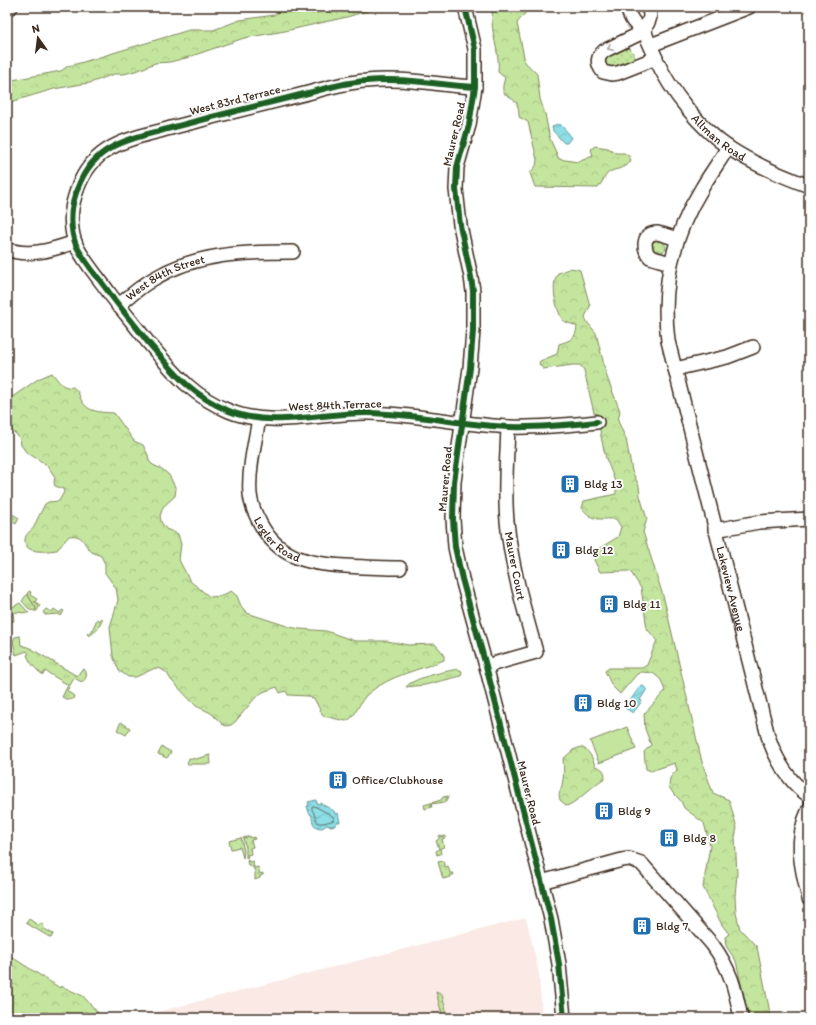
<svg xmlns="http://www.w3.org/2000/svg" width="816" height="1025" font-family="Itim,sans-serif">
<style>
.built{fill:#fae9e4}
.grass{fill:url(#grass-tufts);stroke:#80885e}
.forest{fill:url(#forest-crowns);stroke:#80885e}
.park{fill:#c4e59e;stroke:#80885e}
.garden{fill:url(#garden-dots);stroke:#80885e}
.water{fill:url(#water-waves);stroke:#6c9697}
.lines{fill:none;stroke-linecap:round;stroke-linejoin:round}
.shore{stroke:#5c726e;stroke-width:1}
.minor-casing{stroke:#3b2a1e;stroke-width:16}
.minor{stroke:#fff;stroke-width:13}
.cycleway-casing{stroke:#fff;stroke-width:8}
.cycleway{stroke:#1b5e20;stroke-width:6}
.oneway{stroke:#a79f9a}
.labels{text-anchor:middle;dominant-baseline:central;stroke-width:3.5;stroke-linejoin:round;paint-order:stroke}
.street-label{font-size:12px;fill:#3b2a1e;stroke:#fff}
.poi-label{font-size:12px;fill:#3b2a1e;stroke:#fff;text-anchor:start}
</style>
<defs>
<pattern id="grass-tufts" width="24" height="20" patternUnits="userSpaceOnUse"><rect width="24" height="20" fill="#c4e59e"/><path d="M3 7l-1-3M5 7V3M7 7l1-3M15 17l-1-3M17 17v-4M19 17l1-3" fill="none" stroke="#a9c588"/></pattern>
<pattern id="forest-crowns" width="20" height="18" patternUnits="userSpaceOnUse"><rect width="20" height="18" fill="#c4e59e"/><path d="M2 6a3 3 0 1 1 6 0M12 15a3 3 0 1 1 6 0" fill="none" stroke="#a9c588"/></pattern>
<pattern id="garden-dots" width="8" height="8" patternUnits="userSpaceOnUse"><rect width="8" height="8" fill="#c4e59e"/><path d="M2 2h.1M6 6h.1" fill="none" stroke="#a9c588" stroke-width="1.8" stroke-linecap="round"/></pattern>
<pattern id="water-waves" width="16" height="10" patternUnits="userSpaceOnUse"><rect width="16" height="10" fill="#8ddee7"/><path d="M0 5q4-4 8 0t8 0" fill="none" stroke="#7bbfc6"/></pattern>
</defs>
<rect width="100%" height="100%" fill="#fff"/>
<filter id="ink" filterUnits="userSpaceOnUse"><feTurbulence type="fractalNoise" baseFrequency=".025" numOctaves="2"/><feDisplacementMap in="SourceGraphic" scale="8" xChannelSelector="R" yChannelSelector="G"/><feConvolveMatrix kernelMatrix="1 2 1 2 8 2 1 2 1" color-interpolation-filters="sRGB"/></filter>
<g filter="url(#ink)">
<path class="built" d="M526,918L535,955L539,974L542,1018H133Z"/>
<path class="grass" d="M27,594L36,608L35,611L30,610L22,601Z
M20,603L29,613L13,612L14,621L7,622V610Z
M20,636L21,645L30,648L77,676L82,669L85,670C88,675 86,679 82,682L74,678L67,691L74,696L73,699L68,700L62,697L68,685L45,671L43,675C36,670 30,663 27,655L29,654L27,651L16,655L13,641L15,637Z
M458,669L462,671L461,676L425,685L406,687C412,678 447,671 458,669Z
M121,722L130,728L126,735L117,730Z
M162,747L171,752L167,758L158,754Z
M210,755L211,764H187L189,758L196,759Z
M241,838L244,851L243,858L240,847L231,849L229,841Z"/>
<path class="forest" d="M291,7H380L347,17L285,31L244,38L186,58L170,62L155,63L139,70L124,74H114L90,83L82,84L54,89L7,103V81L61,71L68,66L80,63L189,30H213L240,20L274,15L280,10Z
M491,7H525L527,11L517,23L525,62L537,74L540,99L545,114L550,139L559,159L578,162L593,156L591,149L595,146L608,148L616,153H624L629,156L631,160C626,171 614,167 607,174C604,178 601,184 598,188L535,187L530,173L536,166L537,160L528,122L519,117C519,114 519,110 518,107C513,92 497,101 505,78L498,72C500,55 493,40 492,22C492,16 493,13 491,7Z
M571,268L580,270L590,306L585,317L587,322L596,333L607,377L620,411L618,421L626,439L632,471L639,486L640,496L647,519L643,532L664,599L702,762L713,793L729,800L737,828L735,837L737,874L735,896L736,913L740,929L757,947L771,1018H749L736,961L726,946L725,937L729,934L722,925L703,887L710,846L704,823L684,808L681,801L673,793L669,787L670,778L677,770L675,763L651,771L646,769L644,752L651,745L645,729L644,714L665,691L661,680L653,673L642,672L637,674L620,694L612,686L605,671L609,668H642L647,665L657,640L647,629L641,588L630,571L600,572L594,560L598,549L618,537L621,527L616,519C599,518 594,523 582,508L584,501L616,494C617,481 610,470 606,458C602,443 599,429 598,414L594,413L584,370L580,365H573L543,369L539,364L540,361L557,354L559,344C571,340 576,339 577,326L563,321C556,308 550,286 558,273Z
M52,373C59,381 62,389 73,387C78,391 78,392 80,397C86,413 100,412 114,413L134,441L143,445L148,455L149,461L153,465L162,469L169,475L176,489L175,496L163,507L160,516L161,522L166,529L178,534L181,544L179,560L190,581L210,597L221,596L231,591L237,596L241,606L247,613L290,627L300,629L326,631L355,641H387L408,645L435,644L444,654V660C420,670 390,675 369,693C361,699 359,708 353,716C352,718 348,720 346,721L323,716L315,700L308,696L288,695L286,691L280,693L277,687L263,692L255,698L235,722L231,725L226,726L222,724L211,713L196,706L171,680L167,673L161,669L155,668L136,677H128L124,674L119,671L113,656L111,637L110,627L118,600L116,588L105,573V564L101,556C99,555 95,554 92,552C82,544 85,534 69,536L57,550C48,551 24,555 25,540C25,534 31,531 34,527C37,519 41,512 45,504L48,502L59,501L64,492L63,489L55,486L54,482L55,477L47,465L26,452L21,445L20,439L15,433L7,427L8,400L38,379Z
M581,747C590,751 592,757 595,766C602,768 605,770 605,778C591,786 582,799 567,806L560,800C558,791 560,793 562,785C564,776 564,767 563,759L573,750Z
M7,954L60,988L61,986L83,996L99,1014L101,1018H7Z"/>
<path class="park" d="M627,727L636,749L599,763L590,741Z"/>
<path class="garden" d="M628,48L630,49L634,53V58L633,59L612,68L607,67L604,62L607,57Z
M656,240C662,241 666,243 666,249C662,253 658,253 653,251L651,245Z
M9,512L19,518L16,524L7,518V515Z
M29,591L31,592L30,595L37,599L35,602L40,605L37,611H35L36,608L27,594Z
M46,609L52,612L54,609L60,613L62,610L64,611L61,616L58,614L45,615L43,612Z
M101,618L103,619L97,630L89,636L87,634L89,632L91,633L97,619L100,621Z
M448,796V798L446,799V802L431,804L432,807L425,809L424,805L441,800L443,797Z
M441,835V837L445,836V838L442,839L444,847L440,848L441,854L437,855L436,851L439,849L436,841L439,839V836Z
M250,836L251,838L254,837L255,839L251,840L253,847L250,848L251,854L247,855L248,857L246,858V848L243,838Z
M248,860L249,862L253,861L254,868L258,867L260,874L263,873V875L260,876V878L255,880V871L251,865H248L247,861Z
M443,861L445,867L448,866L450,873H453L454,875H450L451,877L443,879L438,862Z
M29,919L38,925L40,923L44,926L43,928L53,934L51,938L26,923Z
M436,992L442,995L448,1018H443Z"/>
<path class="water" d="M556,124L558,125L560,124L571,136V138L567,143H564L553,131L552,127Z
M641,685L647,689L640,700L642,701L633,713L625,708Z
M316,800L317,804L320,803L334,811L335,814L338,813L340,822H337L336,825L331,826L327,825L322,828C314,828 312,823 312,816L309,813L307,806H309L308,802Z"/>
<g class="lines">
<path class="shore" d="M314,806L330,814L334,818V820C333,821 320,824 318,823C315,820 316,815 312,810V807Z"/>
<g class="minor-casing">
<g id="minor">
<path d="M465,7L475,49V87L469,125L457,167L456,189L460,225L471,277L473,291V331L470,368L454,482L453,519L455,547L462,579L486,666L551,919L559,964L564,1018"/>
<path d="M627,7C631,21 633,23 645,31"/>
<path id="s1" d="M648,7C649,10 650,13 650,16C650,21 645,26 645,30C645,37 654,52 656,59C671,92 699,127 729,148C753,164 782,176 809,186"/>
<path d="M7,8L11,7"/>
<path d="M645,31L604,51C596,58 597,64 603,72L612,74L618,73L656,58"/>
<path d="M651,45L749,7"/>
<path d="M475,87C439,85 402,77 366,81C346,82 327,88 308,93C276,101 244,109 212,117C195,122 177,126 160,131C118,141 88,151 75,196C70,211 70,230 76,245C84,262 99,278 110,294C122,310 135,325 147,341C173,371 190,395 229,411C272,429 324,412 369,413C417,414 463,425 510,427C539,428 568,425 597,422"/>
<path id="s2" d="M728,147C720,161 710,174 702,188C673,235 661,286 668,341L768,736C776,760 788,781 809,796"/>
<path d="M7,249C29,258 54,249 75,242"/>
<path d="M670,263L650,257C643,249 642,233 657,233C663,234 671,237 677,239"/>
<path id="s3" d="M118,306C130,296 142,285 155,278C197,253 245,252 293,252"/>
<path d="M675,369L727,357L753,347"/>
<path id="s4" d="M259,419C255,442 248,471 250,494C251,505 255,514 260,523C278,558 309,564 345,566C363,567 382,568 400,568"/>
<path d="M715,530L759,522L809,519"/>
<path d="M486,666L536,652C524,609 511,566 507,521C504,490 507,458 508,427"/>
<path d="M809,809C794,840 801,867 809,899"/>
<path d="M541,882L622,860L629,859L641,863L712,944C731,970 735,988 741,1018"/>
</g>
</g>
<use href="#minor" class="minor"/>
<g class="cycleway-casing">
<path id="cycleway" d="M465,7L475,49V87L469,125L457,167L456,189L460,225L471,277L473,291V331L470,368L454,482L453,519L455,547L462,579L486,666L551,919L559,964L564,1018
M475,87C439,85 402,77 366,81C346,82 327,88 308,93C276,101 244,109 212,117C195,122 177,126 160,131C118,141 88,151 75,196C70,211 70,230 76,245C84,262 99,278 110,294C122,310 135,325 147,341C173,371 190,395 229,411C272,429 324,412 369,413C417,414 463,425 510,427C539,428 568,425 597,422"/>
</g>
<use href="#cycleway" class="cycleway"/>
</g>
<defs><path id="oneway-chevron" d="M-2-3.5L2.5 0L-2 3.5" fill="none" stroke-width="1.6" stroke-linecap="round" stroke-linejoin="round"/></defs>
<use class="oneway" href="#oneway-chevron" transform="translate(610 48) rotate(155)"/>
</g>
<defs>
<g id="building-square" transform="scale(1)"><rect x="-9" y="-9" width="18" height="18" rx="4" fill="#1f6fb2" stroke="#fff"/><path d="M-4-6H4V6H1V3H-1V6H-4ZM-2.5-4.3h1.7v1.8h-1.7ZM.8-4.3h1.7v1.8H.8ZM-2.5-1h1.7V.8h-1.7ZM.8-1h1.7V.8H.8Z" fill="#fff"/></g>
</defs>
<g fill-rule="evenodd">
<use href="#building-square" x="570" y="484"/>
<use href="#building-square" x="561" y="550"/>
<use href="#building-square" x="609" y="604"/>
<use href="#building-square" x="583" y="703"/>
<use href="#building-square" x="338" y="780"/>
<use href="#building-square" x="604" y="811"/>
<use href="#building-square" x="669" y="838"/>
<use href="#building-square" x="642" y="926"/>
</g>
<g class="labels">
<g class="street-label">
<text transform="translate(235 100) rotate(-14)">West 83rd Terrace</text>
<text transform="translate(454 134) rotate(-77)">Maurer Road</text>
<text stroke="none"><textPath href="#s1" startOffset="157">Allman Road</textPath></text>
<text stroke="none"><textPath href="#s3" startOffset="56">West 84th Street</textPath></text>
<text transform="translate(335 405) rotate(-2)">West 84th Terrace</text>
<text transform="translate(445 479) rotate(-85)">Maurer Road</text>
<text stroke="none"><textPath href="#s4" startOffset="131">Legler Road</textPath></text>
<text transform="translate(515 566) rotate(79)">Maurer Court</text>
<text stroke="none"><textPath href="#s2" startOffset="464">Lakeview Avenue</textPath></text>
<text transform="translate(529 793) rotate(76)">Maurer Road</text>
</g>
<g class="poi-label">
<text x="584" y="484">Bldg 13</text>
<text x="575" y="550">Bldg 12</text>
<text x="623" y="604">Bldg 11</text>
<text x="597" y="703">Bldg 10</text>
<text x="352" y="780">Office/Clubhouse</text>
<text x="618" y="811">Bldg 9</text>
<text x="683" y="838">Bldg 8</text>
<text x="656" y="926">Bldg 7</text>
</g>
</g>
<rect width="816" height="1025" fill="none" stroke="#fff" stroke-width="24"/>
<rect x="12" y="12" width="792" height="1001" fill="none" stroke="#3b2a1e" stroke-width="1.5" filter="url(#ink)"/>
<g transform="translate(38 38) rotate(346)" stroke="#ffffff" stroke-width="3" paint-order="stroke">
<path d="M0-3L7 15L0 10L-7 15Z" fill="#3b2a1e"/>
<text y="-6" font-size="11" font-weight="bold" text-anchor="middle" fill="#3b2a1e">N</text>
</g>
</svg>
